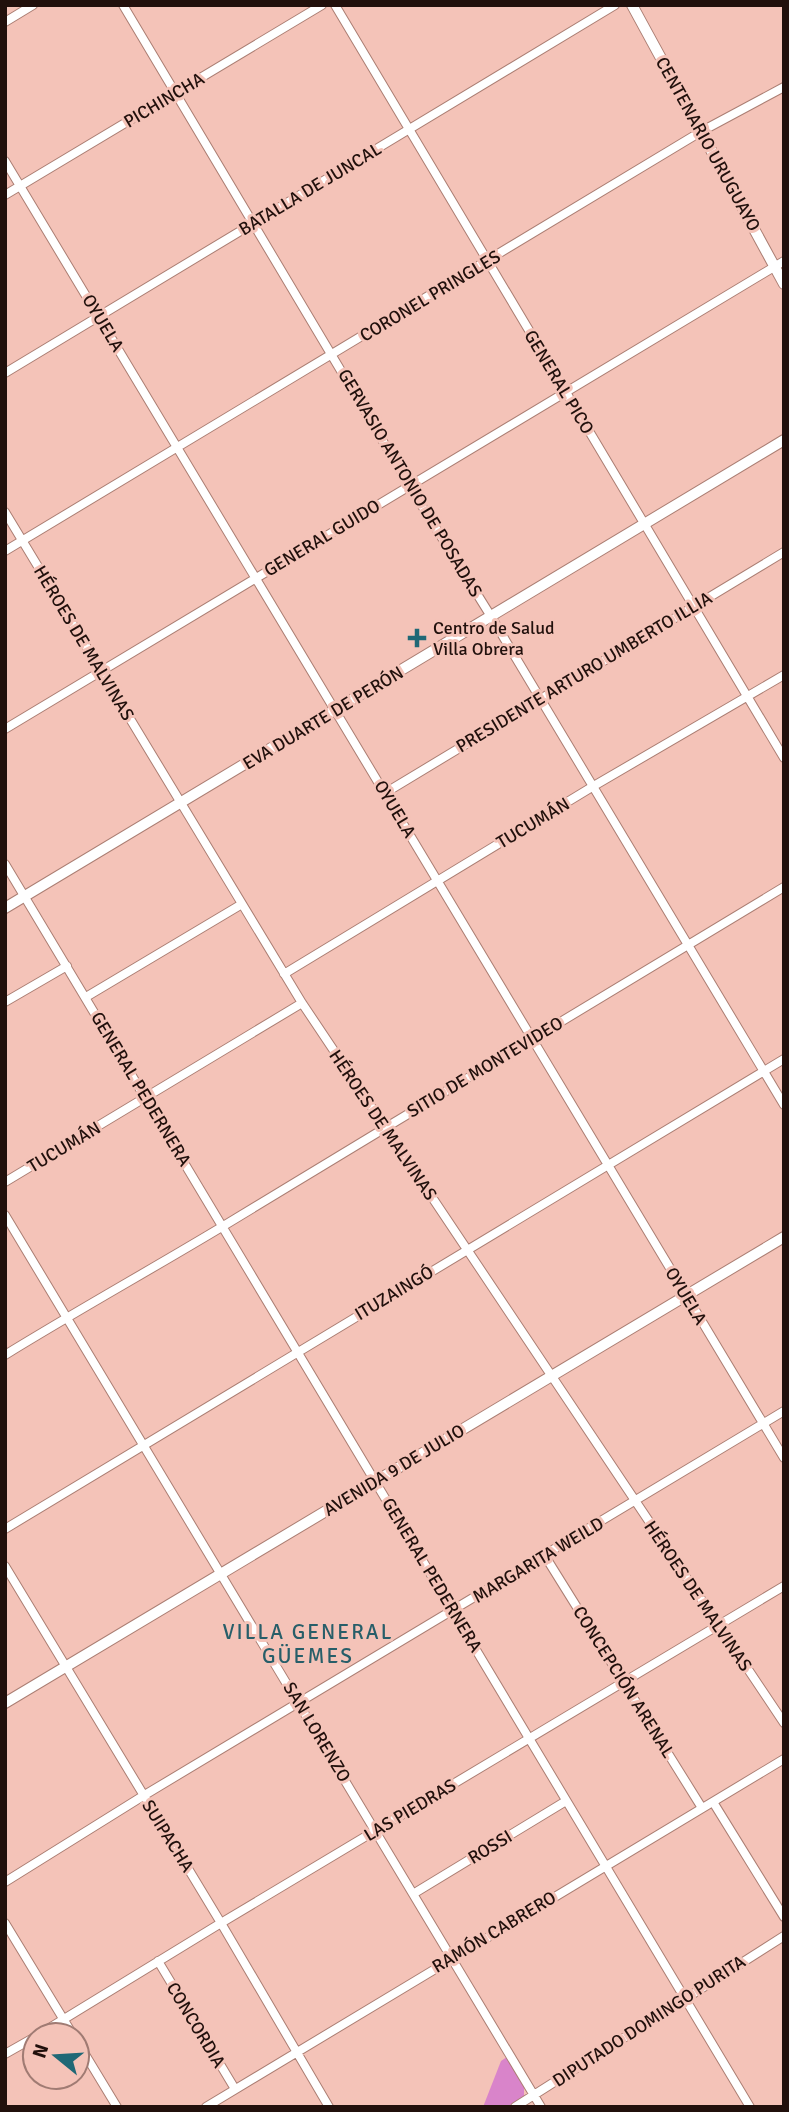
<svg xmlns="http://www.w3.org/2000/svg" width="789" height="2112" font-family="Signika,sans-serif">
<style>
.green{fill:#d984ca}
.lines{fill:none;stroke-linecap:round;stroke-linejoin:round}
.street-casing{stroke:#ab7e73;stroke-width:10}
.secondary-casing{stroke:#ab7e73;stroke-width:12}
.street{stroke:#fff;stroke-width:8}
.secondary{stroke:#fff;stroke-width:10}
.poi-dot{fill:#206876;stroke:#f4c3b8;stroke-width:2.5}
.labels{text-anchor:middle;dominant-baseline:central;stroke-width:6;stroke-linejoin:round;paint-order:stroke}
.street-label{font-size:18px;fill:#21100c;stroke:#f4c3b8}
.poi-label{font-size:18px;fill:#21100c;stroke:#f4c3b8;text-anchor:start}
.quarter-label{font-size:21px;letter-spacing:2px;fill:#275e69;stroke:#f4c3b8}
</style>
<rect width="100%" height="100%" fill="#f4c3b8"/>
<path class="green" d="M507,2057L524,2085V2096L507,2107H483L501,2061Z"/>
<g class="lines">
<g class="street-casing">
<path id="street" d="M123,5L409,485L492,618L784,1105
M335,5L784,758
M5,22L33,5
M5,161L784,1458
M5,195L322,5
M5,373L615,5
M5,512L302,1003L784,1723
M5,551L702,131L784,87
M5,729L784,261
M385,793L784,552
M5,864L750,2107
M284,974L592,787L784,675
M86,997L242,904
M5,1002L67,966
M5,1182L302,1003
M5,1215L541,2107
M5,1355C78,1310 152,1269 225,1225C411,1112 597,1000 784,887
M5,1529L784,1059
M545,1556L702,1808
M5,1566L221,1923L329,2107
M713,1802L784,1917
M5,1882L143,1796L784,1411
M413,1894L566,1801
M5,1923L73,2035
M158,1961L235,2089
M38,2035L221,1923L784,1586
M77,2041L117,2107
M5,2054L35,2037
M206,2107L784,1759
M515,2107L784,1936"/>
</g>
<g class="secondary-casing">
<path id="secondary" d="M632,5L784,284
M5,908L784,440
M5,1703L784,1237"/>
</g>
<use href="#street" class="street"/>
<use href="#secondary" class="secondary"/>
</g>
<path class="poi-dot" d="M413.5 627.5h7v7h7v7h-7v7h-7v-7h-7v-7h7z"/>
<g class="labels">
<g class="street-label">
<text transform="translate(164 100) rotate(-31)">PICHINCHA</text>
<text transform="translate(708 144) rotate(61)">CENTENARIO URUGUAYO</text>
<text transform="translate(310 189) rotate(-31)">BATALLA DE JUNCAL</text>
<text transform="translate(430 296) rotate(-31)">CORONEL PRINGLES</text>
<text transform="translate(103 323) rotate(59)">OYUELA</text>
<text transform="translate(559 382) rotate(59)">GENERAL PICO</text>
<text transform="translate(410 483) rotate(59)">GERVASIO ANTONIO DE POSADAS</text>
<text transform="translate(322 538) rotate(-31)">GENERAL GUIDO</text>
<text transform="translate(84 643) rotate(59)">HÉROES DE MALVINAS</text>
<text transform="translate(584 672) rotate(-31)">PRESIDENTE ARTURO UMBERTO ILLIA</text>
<text transform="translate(323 718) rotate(-31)">EVA DUARTE DE PERÓN</text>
<text transform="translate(395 809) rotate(59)">OYUELA</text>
<text transform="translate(533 823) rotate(-31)">TUCUMÁN</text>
<text transform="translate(485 1067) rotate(-31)">SITIO DE MONTEVIDEO</text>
<text transform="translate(141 1089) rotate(59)">GENERAL PEDERNERA</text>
<text transform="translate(383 1125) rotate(56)">HÉROES DE MALVINAS</text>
<text transform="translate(64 1147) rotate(-31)">TUCUMÁN</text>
<text transform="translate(394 1293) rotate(-31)">ITUZAINGÓ</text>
<text transform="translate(686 1296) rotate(59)">OYUELA</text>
<text transform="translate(394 1470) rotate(-31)">AVENIDA 9 DE JULIO</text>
<text transform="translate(538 1560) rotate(-31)">MARGARITA WEILD</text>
<text transform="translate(432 1575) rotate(59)">GENERAL PEDERNERA</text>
<text transform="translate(698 1596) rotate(56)">HÉROES DE MALVINAS</text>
<text transform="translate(624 1682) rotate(58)">CONCEPCIÓN ARENAL</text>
<text transform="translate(317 1732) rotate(59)">SAN LORENZO</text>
<text transform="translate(410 1810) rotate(-31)">LAS PIEDRAS</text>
<text transform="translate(168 1836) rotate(58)">SUIPACHA</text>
<text transform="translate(490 1847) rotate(-31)">ROSSI</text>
<text transform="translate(494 1932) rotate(-31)">RAMÓN CABRERO</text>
<text transform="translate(649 2021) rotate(-33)">DIPUTADO DOMINGO PURITA</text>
<text transform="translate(196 2025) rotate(59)">CONCORDIA</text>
</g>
<g class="poi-label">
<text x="433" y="628">Centro de Salud<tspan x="433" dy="21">Villa Obrera</tspan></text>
</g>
<g class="quarter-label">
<text x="308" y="1632">VILLA GENERAL<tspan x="308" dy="24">GÜEMES</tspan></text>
</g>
</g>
<rect width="789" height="2112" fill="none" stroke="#21100c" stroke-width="14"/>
<g transform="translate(56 2056) rotate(288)"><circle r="33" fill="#f4c3b8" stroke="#a07b73" stroke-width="2"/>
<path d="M0-5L12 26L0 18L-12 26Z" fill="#206876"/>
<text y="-10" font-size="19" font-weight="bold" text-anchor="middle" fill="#21100c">N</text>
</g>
</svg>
